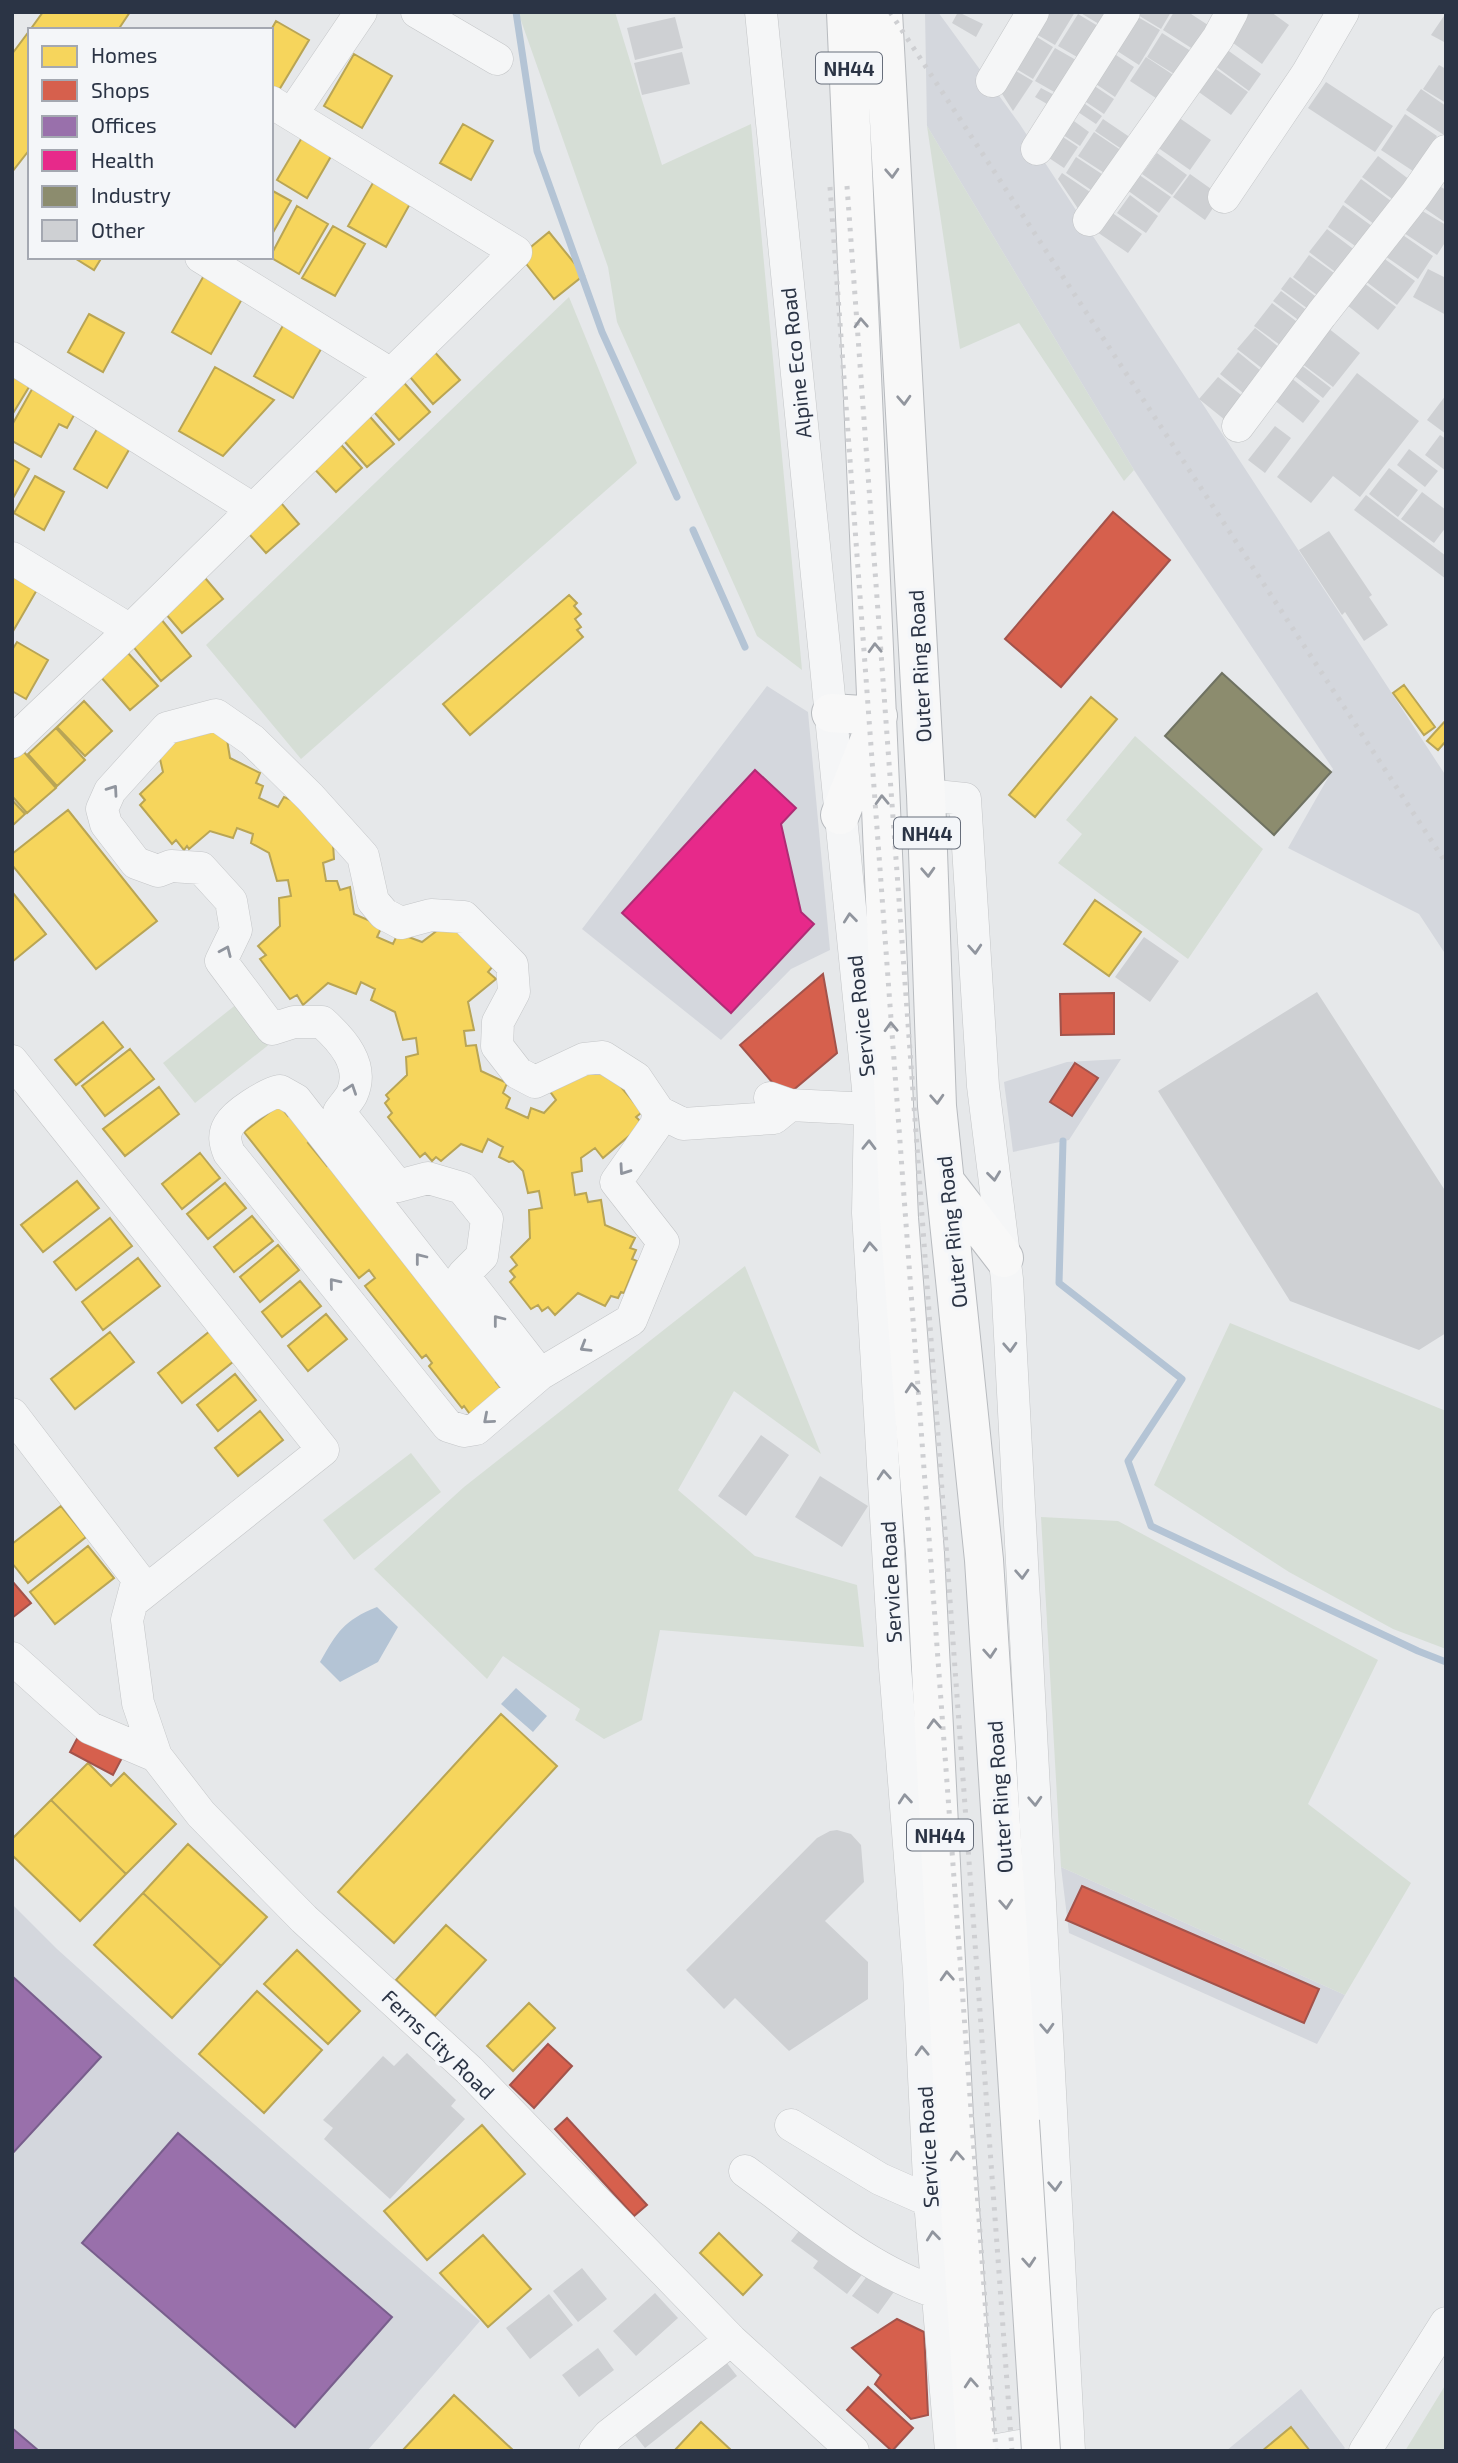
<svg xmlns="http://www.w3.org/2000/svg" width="1458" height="2463" font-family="'Exo 2',sans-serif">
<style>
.built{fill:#d4d7dd}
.green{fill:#d6ded6}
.water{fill:#b4c4d5}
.homes{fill:#f6d55c;stroke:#b9a555;stroke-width:2}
.shops{fill:#d6604d;stroke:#a3534b;stroke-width:2}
.offices{fill:#9970ab;stroke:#785e8c;stroke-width:2}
.health{fill:#e7298a;stroke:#af2c75;stroke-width:2}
.industry{fill:#8c8c6e;stroke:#6f7262;stroke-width:2}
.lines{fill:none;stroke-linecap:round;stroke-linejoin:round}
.stream{stroke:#b4c4d5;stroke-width:7}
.building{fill:#ced0d3}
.minor-casing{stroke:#c4c6c8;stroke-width:33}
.highway-casing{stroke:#b8bbbf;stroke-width:40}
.minor{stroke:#f5f6f7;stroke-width:32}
.highway{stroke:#f8f8f8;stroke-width:38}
.rail{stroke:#cecfd2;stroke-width:5;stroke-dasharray:3.5 7;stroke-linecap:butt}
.highway-bridge-casing{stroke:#b8bbbf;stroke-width:40;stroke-linecap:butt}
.highway-bridge{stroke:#f8f8f8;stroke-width:38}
.oneway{stroke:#92969e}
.oneway2{stroke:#90959e}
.labels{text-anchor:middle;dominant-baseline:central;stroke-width:7;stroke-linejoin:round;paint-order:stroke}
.shield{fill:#f4f6f9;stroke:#676e7b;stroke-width:2}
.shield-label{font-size:19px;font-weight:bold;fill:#2b3445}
.street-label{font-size:21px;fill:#2b3445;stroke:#f4f6f9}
</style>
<rect width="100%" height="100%" fill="#e6e8ea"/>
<path class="built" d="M925,12H938L1019,123L1446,776V955L1419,914L1288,848L1333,769L1134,470L927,126Z
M767,686L808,712L830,950L791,969L721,1040L582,929Z
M1121,1059L1069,1140L1013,1152L1004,1082L1067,1062Z
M1061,1867L1345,1995L1317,2044L1069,1933Z
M12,1904L57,1949L177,2057L480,2321L367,2451H12Z
M1301,2389L1345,2448L1342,2451H1226Z"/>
<path class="green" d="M518,12H615L662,165L751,124L802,670L757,636L617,322L608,267Z
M927,126L1134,470L1124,481L1019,323L960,349Z
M569,297L637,463L301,759L206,645Z
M1135,736L1263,849L1188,959L1058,863L1082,834L1066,820Z
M238,1003L271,1043L195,1103L163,1063Z
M745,1266L821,1454L734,1391L678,1490L755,1556L857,1585L864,1647L660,1630L642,1720L604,1739L575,1720L580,1709L503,1656L487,1679L374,1569L464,1487Z
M1230,1323L1446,1411V1649L1393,1629L1289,1572L1154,1485Z
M411,1453L441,1492L354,1560L323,1520Z
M1041,1517L1118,1521L1378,1660L1308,1804L1411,1883L1345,1995L1061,1867Z
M1446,2384V2451H1405Z"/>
<path class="water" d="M377,1607L398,1627L378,1662L340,1682L320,1662C338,1631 343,1621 377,1607Z
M516,1688L547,1716L533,1732L501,1704Z"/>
<path class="homes" d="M43,12H130L118,30H30Z
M276,21L309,40L279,90L271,85V30Z
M30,30V149L12,172V54Z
M354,54L392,76L362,128L324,106Z
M463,124L493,141L471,180L440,163Z
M304,134L334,151L307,198L277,180Z
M374,181L411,202L386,247L348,226Z
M271,190L291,201L271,236Z
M297,206L328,224L299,274L270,257Z
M333,226L365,244L335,296L302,278Z
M549,232L584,275L554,299L520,256Z
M73,257H102L94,270Z
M207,270L246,292L211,354L172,332Z
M89,314L124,333L103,372L68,352Z
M289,315L328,337L293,398L254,376Z
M431,348L460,380L433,404L405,371Z
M215,367L274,400L223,456L179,431Z
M12,371L32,382L12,415Z
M398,376L430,412L399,440L367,404Z
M36,382L79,406L67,428L59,424L41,457L12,441V425Z
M365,411L394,444L367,467L338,434Z
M101,422L134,441L107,488L74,469Z
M335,438L362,468L336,492L308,462Z
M12,459L29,469L12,500Z
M35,476L64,492L44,530L14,513Z
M276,497L299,524L266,553L242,526Z
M12,571L42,581L12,633Z
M200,572L223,599L182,633L160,607Z
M569,595L577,603L574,606L581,614L575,619L581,627L577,630L583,637L470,735L443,704Z
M161,619L191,656L161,681L131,644Z
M17,642L48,660L26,699L12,691V650Z
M128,653L158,686L130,710L100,676Z
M1404,685L1435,727L1424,735L1393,693Z
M1091,697L1117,719L1035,817L1009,795Z
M84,701L112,731L85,756L57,727Z
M1446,720V741L1438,750L1427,741Z
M216,727L226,733L230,758L260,773L256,783L263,786L259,798L278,807L284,797L294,801L333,844L334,859L323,863L326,881H337L340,890L350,887L354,914L382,926L377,937L393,944L398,933L422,942L447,923L489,955L493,966L488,972L496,979L468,1002L474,1030L464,1031L466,1046L476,1045L481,1071L507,1083L503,1093L510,1098L506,1108L528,1118L531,1108L544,1113L556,1100L549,1090L601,1063L642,1112L636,1117L643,1124L603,1158L595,1148L581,1158L582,1171L572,1173L575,1195L586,1193L588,1202L601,1200L605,1225L635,1238L630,1248L636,1250L632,1259L637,1261L624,1293L621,1292L618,1298L611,1296L605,1306L578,1293L555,1315L548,1307L542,1311L538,1305L531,1309L510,1282L515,1277L510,1271L517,1265L511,1257L530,1238L529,1210L542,1208L539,1191L528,1193L523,1171L513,1161L509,1162L499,1157L503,1147L488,1139L482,1152L461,1144L441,1161L436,1157L432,1161L425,1153L420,1157L388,1117L392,1113L385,1103L389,1099L386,1095L407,1075L406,1057L418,1054L416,1038L403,1040L395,1012L371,1000L375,989L361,982L356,994L328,983L303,1005L297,995L290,999L260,959L266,955L258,946L280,926L279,898L291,896L288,880L277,881L269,853L251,843L253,834L237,828L233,838L210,831L189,849L187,846L184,850L176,840L172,844L140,805L145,800L140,794L163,772L157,746Z
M56,728L85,760L57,786L28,754Z
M23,751L56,788L27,813L12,796V760Z
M12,800L25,814L12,826Z
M68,810L157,921L96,969L12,865V854Z
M13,893L46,934L12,962V894Z
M1095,900L1141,932L1109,976L1064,944Z
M103,1022L123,1047L76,1085L55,1060Z
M130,1049L154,1079L105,1116L82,1086Z
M159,1087L179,1114L125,1156L103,1129Z
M279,1105L288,1116L291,1113L312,1140L308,1143L327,1166L330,1163L499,1379L496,1382L504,1392L472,1417L464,1406L462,1408L429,1366L432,1363L426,1355L422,1358L365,1286L375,1278L369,1270L359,1278L244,1132Z
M200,1153L220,1178L182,1209L162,1184Z
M77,1181L99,1208L43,1252L21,1225Z
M225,1183L246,1208L208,1239L187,1214Z
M252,1216L273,1241L234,1272L214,1247Z
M110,1218L132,1246L76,1290L54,1262Z
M278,1245L299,1270L260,1302L240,1277Z
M138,1258L160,1286L103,1330L82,1302Z
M300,1281L321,1306L282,1337L262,1312Z
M326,1314L347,1339L308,1371L288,1346Z
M210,1331L234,1361L182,1403L158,1373Z
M110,1332L134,1362L75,1409L51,1379Z
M235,1374L256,1400L218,1431L197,1405Z
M260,1411L283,1440L238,1476L215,1448Z
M61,1506L86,1537L28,1583L12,1563V1544Z
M88,1546L114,1578L55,1624L30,1592Z
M501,1714L557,1766L394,1943L338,1892Z
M88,1763L111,1786L124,1773L176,1824L126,1874L51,1800Z
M51,1800L126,1874L80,1921L12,1855V1839Z
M188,1844L267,1917L221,1966L143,1893Z
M143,1893L221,1966L172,2018L94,1945Z
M446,1925L486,1960L435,2016L396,1980Z
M297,1950L360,2011L328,2044L264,1984Z
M257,1991L322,2050L264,2113L199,2054Z
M529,2003L555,2028L513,2071L487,2046Z
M482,2125L525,2174L427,2260L384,2211Z
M719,2233L762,2275L743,2295L700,2253Z
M483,2235L531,2289L488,2327L440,2273Z
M454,2395L514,2451H402Z
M701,2422L732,2451H674Z
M1291,2427L1310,2451H1262Z"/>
<path class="shops" d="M1113,512L1170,560L1061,687L1005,639Z
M823,974L837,1053L785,1097L740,1045Z
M1114,993V1034L1061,1035L1060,994Z
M1075,1063L1098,1078L1072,1116L1050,1102Z
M12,1581L31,1603L12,1618Z
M80,1733L123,1756L113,1775L70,1752Z
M1082,1886L1319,1989L1304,2023L1066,1920Z
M548,2044L572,2066L534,2108L510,2085Z
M567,2118L647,2205L634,2216L555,2129Z
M897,2319L924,2332L928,2415L911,2419L875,2384L881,2375L852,2348Z
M868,2387L913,2428L892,2451L847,2410Z"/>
<path class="offices" d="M12,1976L101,2057L12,2154Z
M178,2133L392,2317L295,2427L82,2243Z
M12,2428L39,2451H12Z"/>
<path class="health" d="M755,770L796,808L781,824L801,912L814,924L731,1013L622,913Z"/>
<path class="industry" d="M1222,673L1331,772L1274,835L1165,736Z"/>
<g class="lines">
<path class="stream" d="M516,12L537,151L602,332L677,497
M693,530L745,647
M1063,1141L1059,1283L1182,1379L1128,1461L1151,1526L1418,1651L1446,1662"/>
</g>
<path class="building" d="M958,12L983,24L976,37L952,23Z
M1040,12H1075L1055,45L1029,30Z
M1079,12H1113L1104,27Z
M1133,12H1171L1161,29Z
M1174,12H1188L1211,27L1196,51L1163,30Z
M1249,12H1271L1289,25L1262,64L1229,40Z
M1131,13L1160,30L1139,65L1111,47Z
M1446,13V43L1431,35Z
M1078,14L1103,29L1084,61L1058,46Z
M675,17L683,48L635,60L627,28Z
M1029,32L1053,47L1033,79L1010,65Z
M1162,33L1194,53L1179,77L1147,57Z
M1055,48L1083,64L1063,97L1035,81Z
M1226,49L1261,74L1249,91L1214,65Z
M1110,51L1134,67L1115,97L1090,80Z
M682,52L690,84L642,95L634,63Z
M1146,57L1178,78L1162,102L1130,81Z
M1439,65L1446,69V103L1423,89Z
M1009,67L1033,81L1013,111L997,86Z
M1213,67L1248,92L1231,115L1196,90Z
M1326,82L1393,126L1375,152L1308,108Z
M1090,83L1114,99L1104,114L1080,98Z
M1041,88L1060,98L1054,108L1035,97Z
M1421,89L1446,106V133L1444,135L1406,110Z
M1081,101L1102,116L1096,124L1075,110Z
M1405,114L1437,136L1413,171L1381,150Z
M1067,116L1089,132L1080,146L1057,131Z
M1178,117L1211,140L1190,170L1157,147Z
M1103,119L1134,140L1126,152L1095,131Z
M1054,131L1078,147L1064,168L1040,152Z
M1094,132L1125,153L1109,176L1078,156Z
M1157,153L1187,175L1172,195L1142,174Z
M1378,156L1410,180L1395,201L1362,177Z
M1076,157L1108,178L1097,194L1066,173Z
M1062,173L1096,196L1083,216L1058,179Z
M1138,174L1171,197L1159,213L1127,190Z
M1190,174L1221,196L1205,220L1173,197Z
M1361,179L1391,201L1374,224L1344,202Z
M1436,184L1446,190V223L1421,206Z
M1130,195L1158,216L1146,233L1117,213Z
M1343,205L1376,229L1361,250L1328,227Z
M1419,209L1446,225V241L1437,255L1404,233Z
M1111,212L1142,234L1128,253L1097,232Z
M1327,229L1360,254L1342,277L1309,252Z
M1400,233L1433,256L1418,279L1385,256Z
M1309,255L1341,278L1325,301L1293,277Z
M1382,257L1415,281L1397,305L1364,280Z
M1428,269L1446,278V315L1413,297Z
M1290,277L1323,302L1315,314L1281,289Z
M1364,283L1396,307L1378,330L1347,305Z
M1281,291L1313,315L1305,325L1273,301Z
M1272,303L1304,327L1287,350L1254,326Z
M1255,328L1285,352L1268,373L1237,349Z
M1328,328L1360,353L1333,387L1301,363Z
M1238,352L1266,375L1248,397L1220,374Z
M1300,364L1331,388L1323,398L1292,374Z
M1357,373L1419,421L1360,497L1333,476L1311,503L1277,477Z
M1218,377L1249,401L1230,424L1199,399Z
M1290,377L1320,401L1303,423L1273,399Z
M1446,395V434L1427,420Z
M1275,426L1291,438L1265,473L1248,460Z
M1440,435L1446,439V471L1425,455Z
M1409,449L1438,471L1425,487L1397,465Z
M1389,468L1418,490L1398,517L1369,494Z
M1422,492L1446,510V527L1434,543L1401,519Z
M1366,495L1446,556V579L1354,510Z
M1329,531L1372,595L1369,597L1388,625L1364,641L1345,612L1342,615L1299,550Z
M1144,937L1179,961L1150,1002L1115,977Z
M1317,992L1446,1192V1333L1419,1350L1290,1301L1158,1091Z
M761,1435L789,1455L746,1516L718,1496Z
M820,1476L868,1506L842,1547L795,1517Z
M837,1830L851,1834L861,1845L864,1882L825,1921L868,1962V1999L789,2051L735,1998L724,2009L686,1970L817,1838L830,1831Z
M407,2053L456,2100L451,2106L465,2119L390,2199L324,2139L333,2128L323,2120L383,2056L394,2066Z
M806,2222L867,2268L847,2294L813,2268L818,2261L791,2241Z
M582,2268L607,2299L578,2322L553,2291Z
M871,2271L896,2289L878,2314L852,2296Z
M655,2293L678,2318L636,2356L613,2331Z
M549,2294L573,2325L530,2359L506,2328Z
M598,2348L614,2370L579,2397L562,2375Z
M719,2353L737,2376L645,2448L627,2425Z"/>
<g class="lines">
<g class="minor-casing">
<path id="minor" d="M417,12L497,59
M761,12L870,1109L868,1213L895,1667L919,1972L930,2201L951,2451
M992,81L1033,12
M292,114L361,12
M1037,149L1124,12
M1224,197L1307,74L1343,12
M1089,220L1218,38L1232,12
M201,257L391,374
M12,358L253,509
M1238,426L1321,315L1416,194L1446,151
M12,558L130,630
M12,742L130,630L516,252L271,102
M926,795L965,799L983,1086L1007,1279L1069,2451
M12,1061L323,1450L132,1602
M770,1098L790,1105L870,1109
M540,1374L463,1275L482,1256L487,1219L462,1188L428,1178L398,1186L339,1112C343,1106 349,1100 352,1094C365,1065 342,1040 322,1022H294L272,1029L221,961L236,930L231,901L201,868L171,866L158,871L136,863L106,824L102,809L110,791L167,728L216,715L252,740L310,797L363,856L373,901L384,914L401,923L431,915L464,917L512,965L514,992L498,1022L497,1046L518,1073L535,1082L584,1059L603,1057L636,1078L659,1112L683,1124L774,1118L790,1105
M522,1389L296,1100L280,1091C266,1094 236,1113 229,1125C223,1135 225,1143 229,1153L448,1426L464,1431L476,1429L540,1374L631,1320L663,1242L616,1182L656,1125L659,1112
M12,1414L138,1579L127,1620L138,1703L156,1756
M12,1658L90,1728L156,1756L201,1814L304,1919L469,2070L731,2340L853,2451
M791,2125L880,2179L930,2201
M745,2171C806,2215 867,2271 939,2293
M595,2451L609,2435L731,2340
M992,2451L1064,2438
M1365,2451L1446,2323"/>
</g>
<g class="highway-casing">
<path id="highway" d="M846,12L899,1218L925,1553L954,2117L976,2451
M883,12L926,795L937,1106L984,1560L1020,2121
M831,713L878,716
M840,815L873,731
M947,1184L1004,1258"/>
</g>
<use href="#minor" class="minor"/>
<use href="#highway" class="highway"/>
<path class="rail" d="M890,12L1446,863
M847,186L1012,2451
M830,187L996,2451"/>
<g class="highway-bridge-casing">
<path id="highway-bridge" d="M1020,2121L1041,2451"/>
</g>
<use href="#highway-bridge" class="highway-bridge"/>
</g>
<defs><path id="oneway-chevron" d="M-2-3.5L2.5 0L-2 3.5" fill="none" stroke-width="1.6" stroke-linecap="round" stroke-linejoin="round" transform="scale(1.75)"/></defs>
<g class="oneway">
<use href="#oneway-chevron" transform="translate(892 173) rotate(87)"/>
<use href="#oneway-chevron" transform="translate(861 323) rotate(-93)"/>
<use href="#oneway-chevron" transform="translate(904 400) rotate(87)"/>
<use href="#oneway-chevron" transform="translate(875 648) rotate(-92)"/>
<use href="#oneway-chevron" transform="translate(882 800) rotate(-92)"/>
<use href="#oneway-chevron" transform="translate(928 872) rotate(87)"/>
<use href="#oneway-chevron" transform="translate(891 1027) rotate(-92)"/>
<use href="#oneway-chevron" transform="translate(937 1099) rotate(87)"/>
<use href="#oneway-chevron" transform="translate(912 1388) rotate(-94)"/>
<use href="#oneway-chevron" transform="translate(990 1653) rotate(86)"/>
<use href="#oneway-chevron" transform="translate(934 1724) rotate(-93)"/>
<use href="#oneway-chevron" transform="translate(1006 1904) rotate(86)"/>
<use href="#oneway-chevron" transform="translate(947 1976) rotate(-93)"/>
<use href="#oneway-chevron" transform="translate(957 2156) rotate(-94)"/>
<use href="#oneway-chevron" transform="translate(1029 2262) rotate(86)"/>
<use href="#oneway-chevron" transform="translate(971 2383) rotate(-94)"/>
</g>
<g class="oneway2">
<use href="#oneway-chevron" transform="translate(113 790) rotate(-55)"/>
<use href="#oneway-chevron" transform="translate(850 918) rotate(-96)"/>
<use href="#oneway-chevron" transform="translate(975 949) rotate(86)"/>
<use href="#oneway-chevron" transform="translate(226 951) rotate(-66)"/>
<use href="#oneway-chevron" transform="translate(351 1089) rotate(-71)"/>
<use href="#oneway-chevron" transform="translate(869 1145) rotate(-89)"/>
<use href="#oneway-chevron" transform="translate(624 1170) rotate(125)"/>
<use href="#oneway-chevron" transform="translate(994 1176) rotate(83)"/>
<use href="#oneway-chevron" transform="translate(870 1247) rotate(-94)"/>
<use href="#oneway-chevron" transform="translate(420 1258) rotate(-128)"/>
<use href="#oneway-chevron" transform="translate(334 1283) rotate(-129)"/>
<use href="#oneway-chevron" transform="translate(498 1320) rotate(-128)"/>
<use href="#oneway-chevron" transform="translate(585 1347) rotate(149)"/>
<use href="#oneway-chevron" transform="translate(1010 1347) rotate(87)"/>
<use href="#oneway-chevron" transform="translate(488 1419) rotate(139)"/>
<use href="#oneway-chevron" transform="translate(884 1475) rotate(-94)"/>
<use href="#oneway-chevron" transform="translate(1022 1574) rotate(87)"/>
<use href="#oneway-chevron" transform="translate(905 1799) rotate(-95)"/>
<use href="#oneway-chevron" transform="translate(1035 1801) rotate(87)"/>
<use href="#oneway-chevron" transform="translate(1047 2028) rotate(87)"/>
<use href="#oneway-chevron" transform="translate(922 2051) rotate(-92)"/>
<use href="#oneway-chevron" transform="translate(1055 2186) rotate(87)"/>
<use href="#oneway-chevron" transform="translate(933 2236) rotate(-96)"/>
</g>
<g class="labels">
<g class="shield">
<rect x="816" y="52.5" width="66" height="31" rx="5"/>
<rect x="894" y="817.5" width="66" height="31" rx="5"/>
<rect x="907" y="1819.5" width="66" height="31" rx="5"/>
</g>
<g class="shield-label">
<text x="849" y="68">NH44</text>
<text x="927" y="833">NH44</text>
<text x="940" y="1835">NH44</text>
</g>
<g class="street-label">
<text transform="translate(795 363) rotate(-96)">Alpine Eco Road</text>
<text transform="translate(919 666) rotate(-93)">Outer Ring Road</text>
<text transform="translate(860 1016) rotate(-96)">Service Road</text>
<text transform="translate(951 1232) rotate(-96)">Outer Ring Road</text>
<text transform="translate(890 1582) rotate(-93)">Service Road</text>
<text transform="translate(999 1797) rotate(-94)">Outer Ring Road</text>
<text transform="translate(439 2044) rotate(44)">Ferns City Road</text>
<text transform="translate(927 2147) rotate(-93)">Service Road</text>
</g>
</g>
<rect width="1458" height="2463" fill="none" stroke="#2b3445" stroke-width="28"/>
<rect x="28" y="28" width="245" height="231" fill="#f4f6f9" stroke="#a4a8b1" stroke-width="2"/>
<rect x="42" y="46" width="35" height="21" fill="#f6d55c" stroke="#a4a8b1" stroke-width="2"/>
<text x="91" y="63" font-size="21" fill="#2b3445">Homes</text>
<rect x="42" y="80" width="35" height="21" fill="#d6604d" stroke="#a4a8b1" stroke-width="2"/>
<text x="91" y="98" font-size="21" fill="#2b3445">Shops</text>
<rect x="42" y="116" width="35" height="21" fill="#9970ab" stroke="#a4a8b1" stroke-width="2"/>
<text x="91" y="133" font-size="21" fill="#2b3445">Offices</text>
<rect x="42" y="150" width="35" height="21" fill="#e7298a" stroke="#a4a8b1" stroke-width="2"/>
<text x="91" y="168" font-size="21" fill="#2b3445">Health</text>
<rect x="42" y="186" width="35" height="21" fill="#8c8c6e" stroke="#a4a8b1" stroke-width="2"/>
<text x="91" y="203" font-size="21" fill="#2b3445">Industry</text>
<rect x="42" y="220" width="35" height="21" fill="#ced0d3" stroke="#a4a8b1" stroke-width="2"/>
<text x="91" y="238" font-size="21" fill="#2b3445">Other</text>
</svg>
